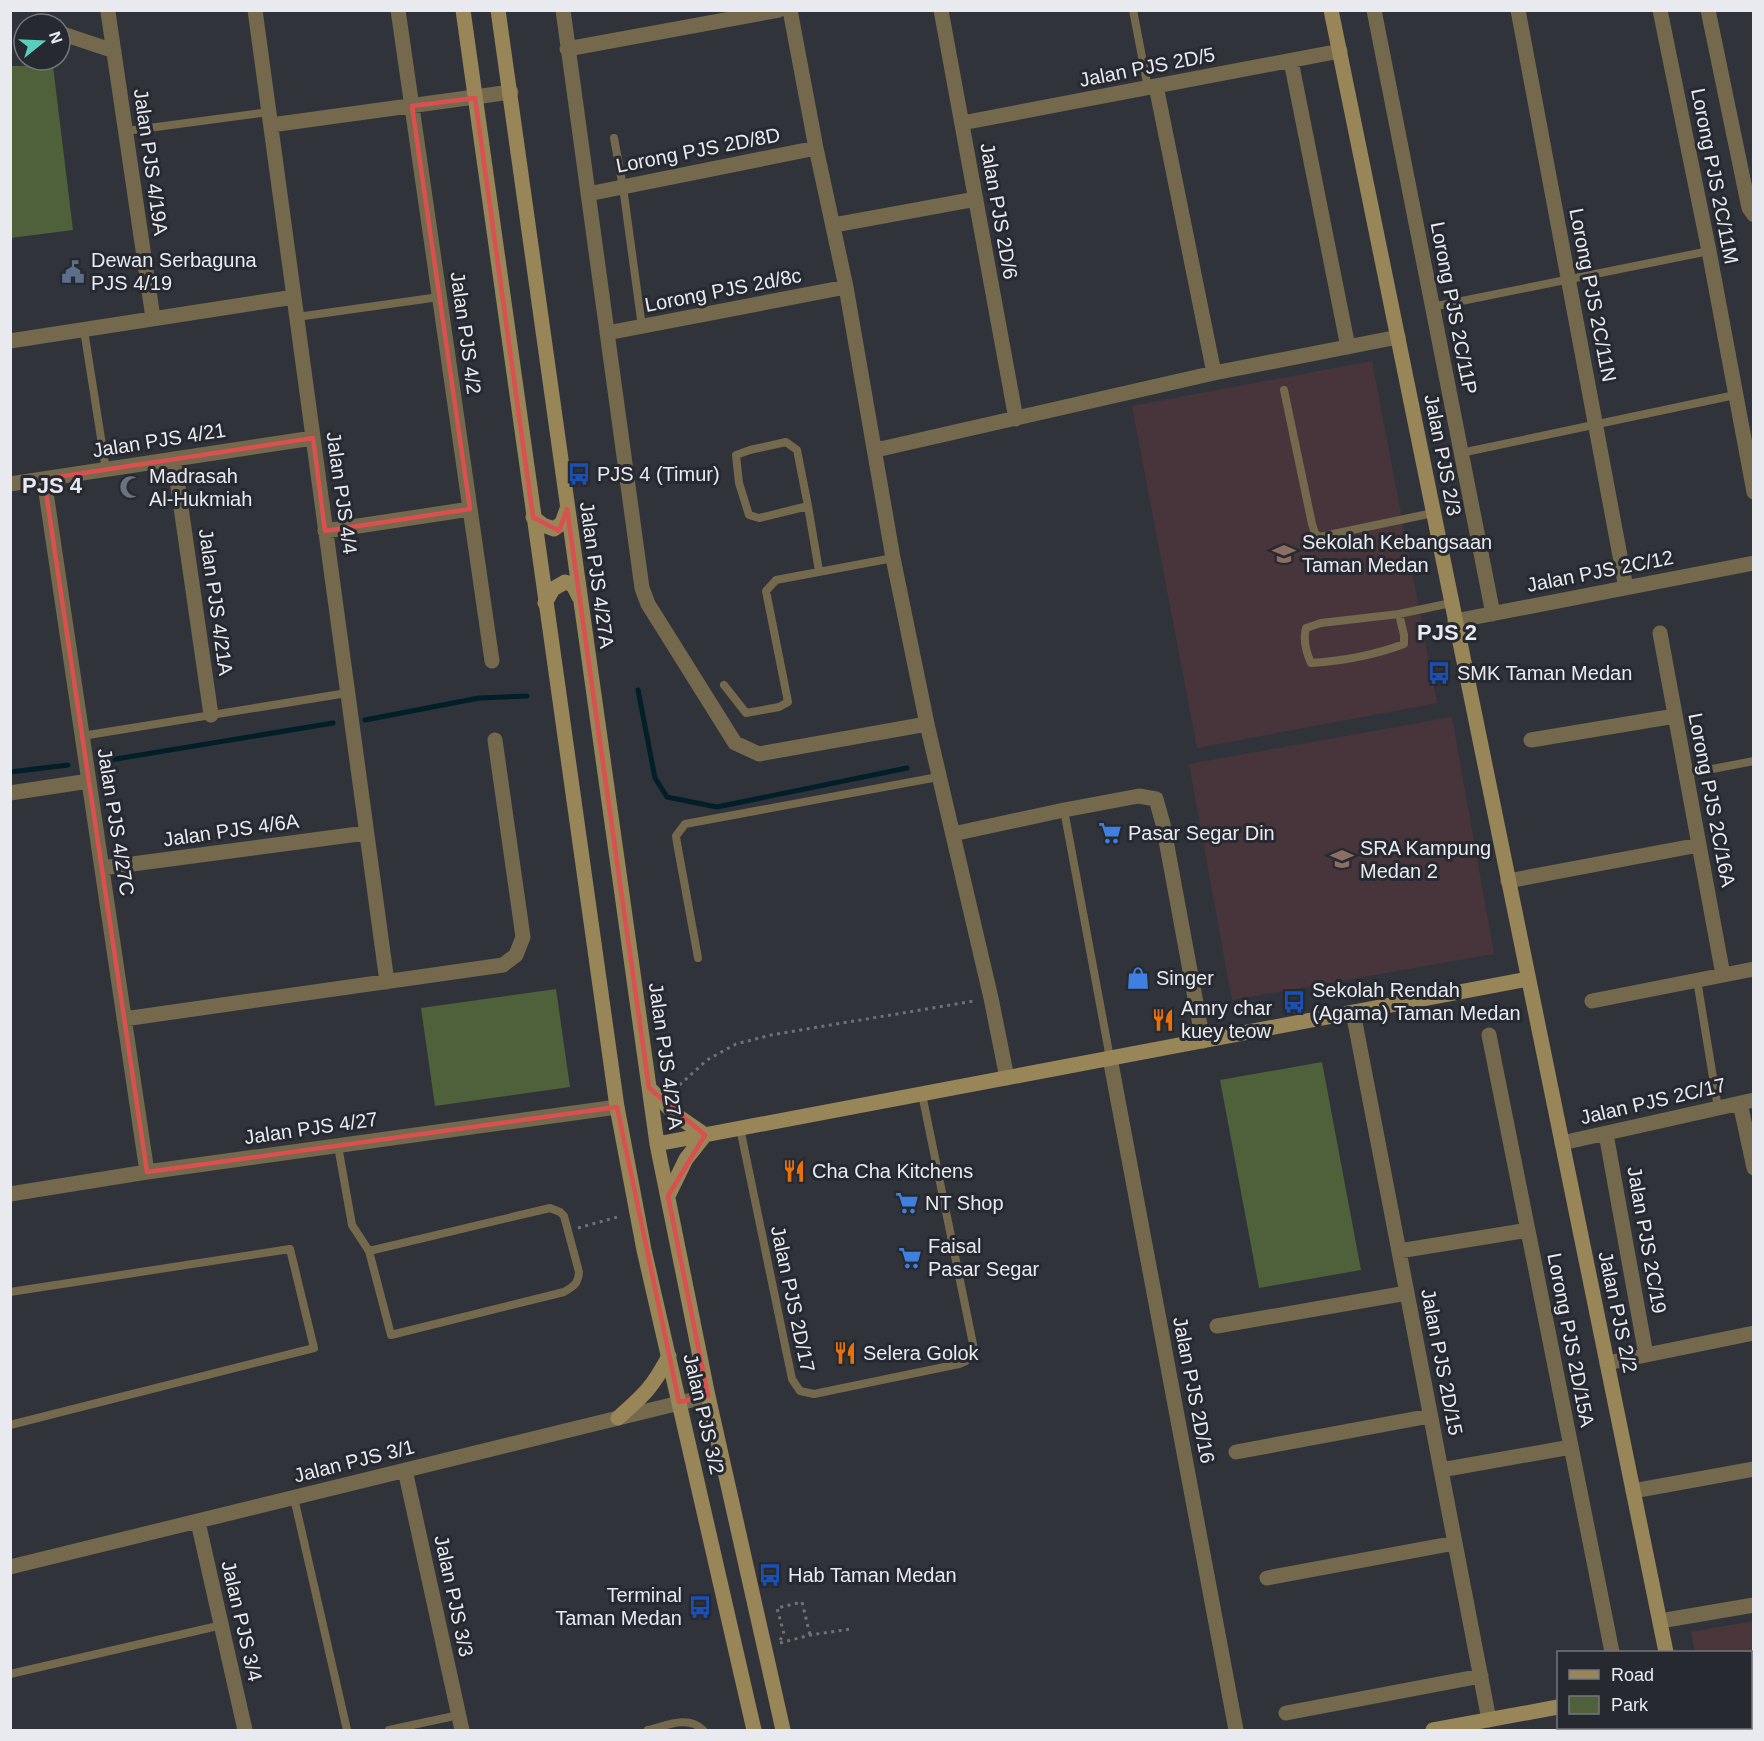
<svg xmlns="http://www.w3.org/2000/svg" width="1764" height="1741" font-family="Helvetica,sans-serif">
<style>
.education{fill:#48353b}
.medical{fill:#49353a}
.green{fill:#4e613a}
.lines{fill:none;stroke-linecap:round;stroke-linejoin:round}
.stream{stroke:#011f28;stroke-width:5}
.path{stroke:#6f7178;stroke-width:3;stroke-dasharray:3 4.5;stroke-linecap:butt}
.lane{stroke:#74694c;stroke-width:8}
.street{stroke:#74694c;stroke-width:15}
.secondary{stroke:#988658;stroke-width:15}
.marked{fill:none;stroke:#da4f50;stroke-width:4.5;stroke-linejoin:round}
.labels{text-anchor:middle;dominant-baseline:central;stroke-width:6;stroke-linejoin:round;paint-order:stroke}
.street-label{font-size:20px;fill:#e9eaf0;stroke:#272931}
.poi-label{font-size:20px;fill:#e9eaf0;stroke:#272931;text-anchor:start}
.quarter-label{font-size:22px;font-weight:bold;fill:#e9eaf0;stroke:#272931}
</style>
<rect width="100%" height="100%" fill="#31333b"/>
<path class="education" d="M1372,361L1437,703L1197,748L1132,406Z
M1452,717L1494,954L1232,1000L1189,764Z
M1569,1728H1647L1648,1730H1554Z"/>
<path class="medical" d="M1753,1621V1730H1709L1708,1728H1750V1652H1695L1691,1632Z"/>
<path class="green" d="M10,66H53L73,230L11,238Z
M556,989L570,1087L435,1106L421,1008Z
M1322,1062L1361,1270L1259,1288L1220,1080Z"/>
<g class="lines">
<path class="stream" d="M638,690L655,778L667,797L717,807L907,768
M365,720L479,698L527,696
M110,760L333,723
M10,772L68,765"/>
<path class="path" d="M674,1090L707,1060L736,1044L771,1035L974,1001
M578,1228L621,1216
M780,1640L784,1634L777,1608L802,1602L810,1635
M780,1643L810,1635L851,1629"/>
<path class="lane" d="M1133,10L1148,88
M126,131L269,112
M614,138L623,187L642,327
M1432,307L1709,251
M297,317L439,297
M84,330L106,470
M1284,390L1312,524L1315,533L1319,537L1433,513
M786,442L797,450L808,506L759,518L749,515L739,483L736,455L750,450Z
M1461,453L1735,395
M808,506L819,571
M1399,614L1404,635V644C1375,655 1341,661 1311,663C1306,652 1303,639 1306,628L1321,623L1399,614L1451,603
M724,685L746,713L779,707L788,702L766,591L776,580L893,558
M82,736L347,693
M1686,774L1754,761
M1064,810L1110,1058
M698,958L677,843L676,836L685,824L938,777
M1697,980L1718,1108
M740,1128L792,1379L800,1391L814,1394L959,1364L966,1361L974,1349L922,1094
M338,1146L352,1225L369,1251
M550,1208L560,1212L564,1216L579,1272C578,1284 574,1286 564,1292L391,1335L369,1251Z
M10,1292L290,1249L314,1348L10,1425
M294,1498L347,1730
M10,1674L222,1625
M1750,1698L1754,1695
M389,1730L459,1715
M648,1730C666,1726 688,1715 703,1730
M1741,1730V1728"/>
<path class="street" d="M255,10L387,982
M398,10L492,661
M563,10L642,588L648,604L735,743L759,754L927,724
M790,10L816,148L846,287L893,558L927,724L991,998L1007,1078
M941,10L1016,419
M1374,10L1493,614
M1518,10L1626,588
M1660,10L1709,251L1754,492
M1708,10L1749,208L1754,215
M108,12L153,318
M60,33L114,51
M567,49L779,10
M1291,61L1348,347
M1156,86L1214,373
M962,123L1340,51
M271,125L511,92
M588,194L816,148
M834,225L976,199
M607,333L846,287
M10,341L294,297
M876,450L1214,373L1398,337
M174,459L211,715
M44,479L147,1172
M10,484L313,438
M325,531L470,509
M1455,621L1754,563
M1660,633L1723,975
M1531,740L1675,716
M10,793L89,781
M953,834L1064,810L1139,796L1156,799L1163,824L1203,1041
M102,868L366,833
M1508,881L1699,845
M1592,1001L1754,969
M1353,1012L1489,1720
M124,1019L503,965L516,955L523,937L495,740
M1489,1035L1612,1652
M1110,1058L1236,1730
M1740,1103L1754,1168
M1606,1134L1646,1355
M1562,1143L1754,1100
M10,1194L147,1172L617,1107
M1399,1251L1528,1230
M1217,1326L1407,1293
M1607,1363L1754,1333
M1236,1452L1430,1416
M405,1470L462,1730
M1441,1470L1571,1447
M1633,1491L1754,1469
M198,1522L245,1730
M10,1567L708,1396
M1267,1578L1455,1543
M1660,1621L1754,1605
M1286,1713L1481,1676"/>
<path class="secondary" d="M463,10L617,1107L644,1250L754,1730
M498,10L657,1144L708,1396L783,1730
M1331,10L1666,1652
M533,517L543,525L554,529L562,523L567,509
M545,603L553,589L565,582L573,585L579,597
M649,1088L676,1115L705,1135
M657,1144L1528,979
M668,1196L686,1159L705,1135
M618,1418C644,1395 653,1387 669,1356
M1682,1728L1683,1730
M1433,1730L1558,1707"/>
</g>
<path class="marked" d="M475,98L533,517L559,531L567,509L649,1088L705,1135L668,1196L708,1396L679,1402L617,1107L147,1172L44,479L313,438L325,531L470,509L412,106Z"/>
<defs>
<g id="civic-bare" transform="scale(1.8)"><path d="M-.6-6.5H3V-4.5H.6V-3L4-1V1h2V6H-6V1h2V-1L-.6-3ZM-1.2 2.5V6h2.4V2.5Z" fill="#5c6f8a" stroke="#272931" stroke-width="2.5" paint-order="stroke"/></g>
<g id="bus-bare" transform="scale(1.8)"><path d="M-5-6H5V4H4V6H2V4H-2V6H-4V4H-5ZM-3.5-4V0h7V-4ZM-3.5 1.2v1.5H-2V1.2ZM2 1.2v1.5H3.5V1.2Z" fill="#1a4fb4" stroke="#272931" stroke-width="2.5" paint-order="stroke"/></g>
<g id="mosque-bare" transform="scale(1.8)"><path d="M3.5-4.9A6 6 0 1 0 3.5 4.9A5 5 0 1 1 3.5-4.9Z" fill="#6b7280" stroke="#272931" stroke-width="2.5" paint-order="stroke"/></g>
<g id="school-bare" transform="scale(1.8)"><path d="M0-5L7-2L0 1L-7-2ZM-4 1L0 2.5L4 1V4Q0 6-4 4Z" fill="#8d6e63" stroke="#272931" stroke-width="2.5" paint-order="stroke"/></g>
<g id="supermarket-bare" transform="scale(1.8)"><path d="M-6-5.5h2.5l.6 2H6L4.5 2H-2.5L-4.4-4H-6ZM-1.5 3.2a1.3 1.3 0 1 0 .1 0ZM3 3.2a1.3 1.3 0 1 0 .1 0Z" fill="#3f7fe0" stroke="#272931" stroke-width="2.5" paint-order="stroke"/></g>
<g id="shop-bare" transform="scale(1.8)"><path d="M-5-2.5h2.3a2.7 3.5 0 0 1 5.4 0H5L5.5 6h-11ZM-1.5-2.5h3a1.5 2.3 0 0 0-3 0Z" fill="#3f7fe0" stroke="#272931" stroke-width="2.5" paint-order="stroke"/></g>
<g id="restaurant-bare" transform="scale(1.8)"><path d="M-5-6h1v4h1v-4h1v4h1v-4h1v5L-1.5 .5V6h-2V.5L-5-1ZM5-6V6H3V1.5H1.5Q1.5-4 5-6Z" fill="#e8710a" stroke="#272931" stroke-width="2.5" paint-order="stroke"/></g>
</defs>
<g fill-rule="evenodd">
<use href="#civic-bare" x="73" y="272"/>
<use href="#bus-bare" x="579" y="474"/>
<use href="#mosque-bare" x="131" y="487"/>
<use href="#school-bare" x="1284" y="554"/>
<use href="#bus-bare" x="1439" y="673"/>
<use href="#supermarket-bare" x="1110" y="833"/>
<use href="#school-bare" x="1342" y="859"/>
<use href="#shop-bare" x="1138" y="978"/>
<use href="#bus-bare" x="1294" y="1002"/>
<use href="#restaurant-bare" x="1163" y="1020"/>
<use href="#restaurant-bare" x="794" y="1171"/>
<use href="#supermarket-bare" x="907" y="1203"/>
<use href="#supermarket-bare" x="910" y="1258"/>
<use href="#restaurant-bare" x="845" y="1353"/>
<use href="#bus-bare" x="770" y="1575"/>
<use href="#bus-bare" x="700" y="1607"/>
</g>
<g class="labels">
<g class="street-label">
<text transform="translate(1147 67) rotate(-11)">Jalan PJS 2D/5</text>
<text transform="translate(698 150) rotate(-11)">Lorong PJS 2D/8D</text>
<text transform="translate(151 162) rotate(82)">Jalan PJS 4/19A</text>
<text transform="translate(1715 176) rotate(79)">Lorong PJS 2C/11M</text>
<text transform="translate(999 211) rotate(80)">Jalan PJS 2D/6</text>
<text transform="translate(723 290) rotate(-11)">Lorong PJS 2d/8c</text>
<text transform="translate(1593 295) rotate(79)">Lorong PJS 2C/11N</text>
<text transform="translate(1454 308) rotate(79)">Lorong PJS 2C/11P</text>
<text transform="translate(466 333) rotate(82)">Jalan PJS 4/2</text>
<text transform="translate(159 440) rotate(-9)">Jalan PJS 4/21</text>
<text transform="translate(1443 455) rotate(79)">Jalan PJS 2/3</text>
<text transform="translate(342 493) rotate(82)">Jalan PJS 4/4</text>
<text transform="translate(1600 571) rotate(-11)">Jalan PJS 2C/12</text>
<text transform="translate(597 575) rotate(82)">Jalan PJS 4/27A</text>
<text transform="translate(216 602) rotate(82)">Jalan PJS 4/21A</text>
<text transform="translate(1712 800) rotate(79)">Lorong PJS 2C/16A</text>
<text transform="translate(116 822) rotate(81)">Jalan PJS 4/27C</text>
<text transform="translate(231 830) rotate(-8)">Jalan PJS 4/6A</text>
<text transform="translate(666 1056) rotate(82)">Jalan PJS 4/27A</text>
<text transform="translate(1653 1101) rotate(-13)">Jalan PJS 2C/17</text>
<text transform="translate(311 1128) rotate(-8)">Jalan PJS 4/27</text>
<text transform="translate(1647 1240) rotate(80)">Jalan PJS 2C/19</text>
<text transform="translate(793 1299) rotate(78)">Jalan PJS 2D/17</text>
<text transform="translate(1618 1312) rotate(78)">Jalan PJS 2/2</text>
<text transform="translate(1571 1340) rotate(79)">Lorong PJS 2D/15A</text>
<text transform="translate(1442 1362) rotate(79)">Jalan PJS 2D/15</text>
<text transform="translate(1194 1390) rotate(79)">Jalan PJS 2D/16</text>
<text transform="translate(704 1414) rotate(77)">Jalan PJS 3/2</text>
<text transform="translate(354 1461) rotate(-14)">Jalan PJS 3/1</text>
<text transform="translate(454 1596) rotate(78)">Jalan PJS 3/3</text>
<text transform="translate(242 1621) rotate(77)">Jalan PJS 3/4</text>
</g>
<g class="poi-label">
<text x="91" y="260">Dewan Serbaguna<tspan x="91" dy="23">PJS 4/19</tspan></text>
<text x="597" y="474">PJS 4 (Timur)</text>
<text x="149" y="476">Madrasah<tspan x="149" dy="23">Al-Hukmiah</tspan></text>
<text x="1302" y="542">Sekolah Kebangsaan<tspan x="1302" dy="23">Taman Medan</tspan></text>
<text x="1457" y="673">SMK Taman Medan</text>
<text x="1128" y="833">Pasar Segar Din</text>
<text x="1360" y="848">SRA Kampung<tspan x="1360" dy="23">Medan 2</tspan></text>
<text x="1156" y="978">Singer</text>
<text x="1312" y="990">Sekolah Rendah<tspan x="1312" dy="23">(Agama) Taman Medan</tspan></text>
<text x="1181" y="1008">Amry char<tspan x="1181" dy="23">kuey teow</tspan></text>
<text x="812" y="1171">Cha Cha Kitchens</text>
<text x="925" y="1203">NT Shop</text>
<text x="928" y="1246">Faisal<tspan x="928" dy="23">Pasar Segar</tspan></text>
<text x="863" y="1353">Selera Golok</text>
<text x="788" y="1575">Hab Taman Medan</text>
<text x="682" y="1595" text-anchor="end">Terminal<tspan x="682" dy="23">Taman Medan</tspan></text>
</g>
<g class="quarter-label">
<text x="52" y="485">PJS 4</text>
<text x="1447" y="632">PJS 2</text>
</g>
</g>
<rect width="1764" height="1741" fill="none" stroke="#e9eaf0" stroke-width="24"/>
<rect x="1557" y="1651" width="195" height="78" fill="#272931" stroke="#75767d" stroke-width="1.5"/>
<rect x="1569" y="1670" width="30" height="9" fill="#988658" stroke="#75767d" stroke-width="1.5"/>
<text x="1611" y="1681" font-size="18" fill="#e9eaf0">Road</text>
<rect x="1569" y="1696" width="30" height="18" fill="#4e613a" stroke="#75767d" stroke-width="1.5"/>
<text x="1611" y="1711" font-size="18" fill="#e9eaf0">Park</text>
<g transform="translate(42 42) rotate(72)"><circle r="28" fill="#272931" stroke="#75767d" stroke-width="1.5"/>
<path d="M0-4.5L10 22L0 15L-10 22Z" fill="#5acebc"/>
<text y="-9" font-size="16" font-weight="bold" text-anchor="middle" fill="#e9eaf0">N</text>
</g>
</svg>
